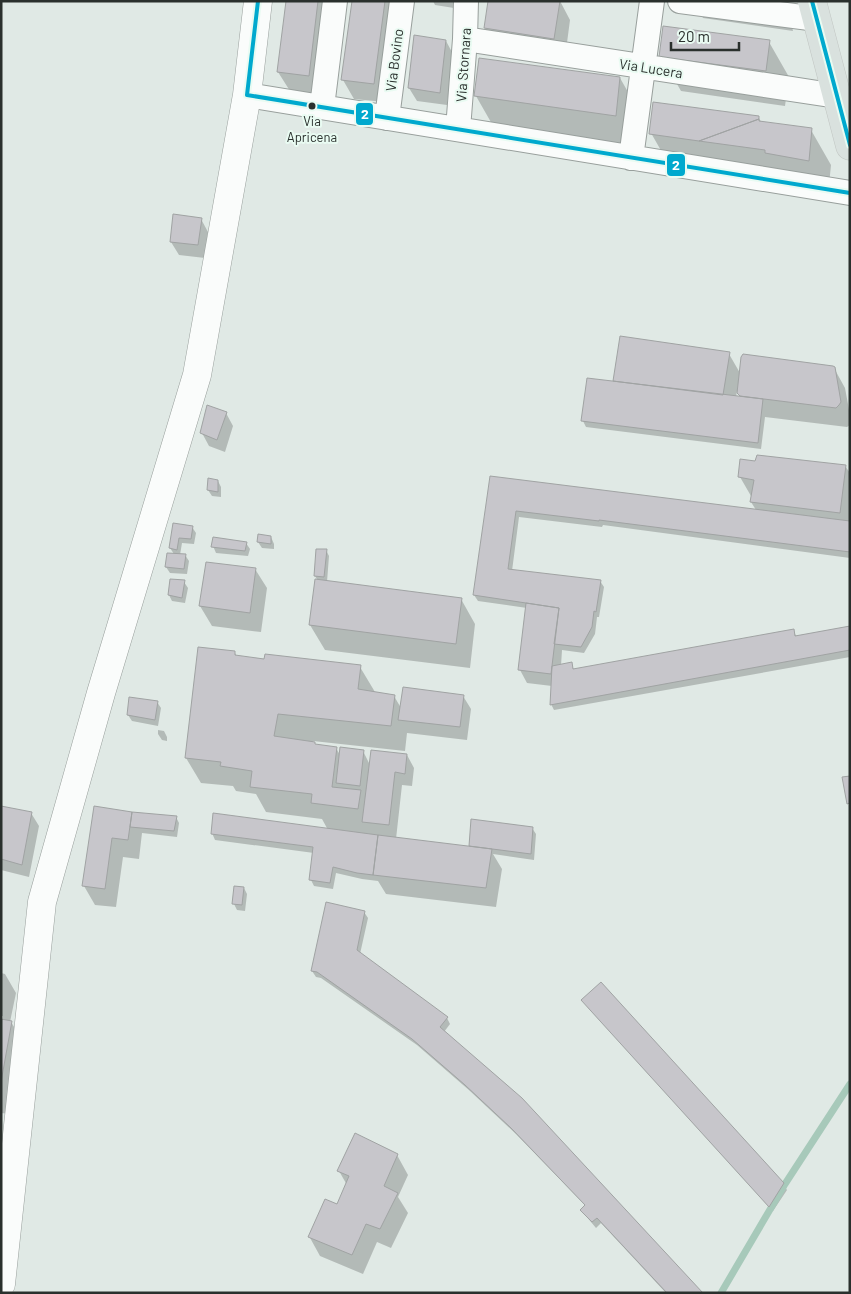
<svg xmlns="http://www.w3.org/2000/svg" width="851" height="1294" font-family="Barlow,sans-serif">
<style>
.shadow{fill:#0003;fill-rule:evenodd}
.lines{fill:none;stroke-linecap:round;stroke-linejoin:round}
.stream{stroke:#a7c9ba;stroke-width:7}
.building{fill:#c7c6cb;stroke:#a0a3a3}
.minor-casing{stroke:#989f9c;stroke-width:26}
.tertiary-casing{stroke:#989f9c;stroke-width:29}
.primary-casing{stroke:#c1c6c3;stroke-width:29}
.minor{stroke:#fafcfb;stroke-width:24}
.tertiary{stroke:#fafcfb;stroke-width:28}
.primary{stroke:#d9e1de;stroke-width:28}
.bus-1-casing{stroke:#e9fbf2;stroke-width:8}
.bus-1{stroke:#00a9ce;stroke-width:4}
.bus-dot{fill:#2a302d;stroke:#e9fbf2;stroke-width:2}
.labels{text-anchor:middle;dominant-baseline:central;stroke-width:4;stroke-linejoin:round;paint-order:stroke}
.bus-label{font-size:13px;fill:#2a302d;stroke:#e9fbf2}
.street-label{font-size:14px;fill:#2a302d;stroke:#e9fbf2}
.line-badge{stroke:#e9fbf2;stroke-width:2}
.badge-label{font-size:14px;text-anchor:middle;font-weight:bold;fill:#fff}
</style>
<rect width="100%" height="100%" fill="#e0e9e5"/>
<path class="shadow" d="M287,1H331L320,95L290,91L278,72Z
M354,1H398L385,102L354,99L343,80Z
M433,1H455L454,8L435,5Z
M560,1L570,20L565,58L496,47L485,28Z
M667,1H786L793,31L703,18L701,14L670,6Z
M446,41L453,54L447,105L417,101L409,88Z
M769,42L789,77L785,106L681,91L661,56Z
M620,78L640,113L635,151L496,131L476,96Z
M758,117L762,123L811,130L831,165L828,195L671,168L651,133Z
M201,219L208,232L205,258L179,255L171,242Z
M621,338L729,354L740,373L834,368L845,388L850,415V425L847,427L765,417L761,449L586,427L583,421L614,382ZM737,391L741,398L736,397Z
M226,413L233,426L225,452L209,446L202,433Z
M845,466L850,473V558L603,525L602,527L519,517L512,571L600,581L604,587L599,617H597L595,634L584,653L562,650L561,666L571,664L574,670L793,631L797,637L850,627V657L554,710L551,704L552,686L527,683L520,670L527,608L478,601L474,595L491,477L756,510L751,502L752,497L751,496L740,477Z
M218,481L221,487V497L212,496L208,490Z
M174,525L192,527L196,533L194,544L182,543L180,555H185L189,561L187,574L170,573L166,567L174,554L170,548Z
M271,537L274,544V549L262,548L258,542Z
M246,543L250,549L248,556L216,553L213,546Z
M326,550L329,556L327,582L461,599L475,624L470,668L325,650L310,625L316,581H318L315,576Z
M207,563L255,569L267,588L261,632L212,626L200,606Z
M184,582L188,588L185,603L172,601L169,595Z
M235,653L237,657L360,667L375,692L394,696L401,708L463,696L471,709L467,740L407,733L405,751L313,741L316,746L336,748L340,755L363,751L370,765L407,755L414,768L412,786L402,785L396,839L471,848L470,846L532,828L536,834L534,860L493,854L502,869L496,907L386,894L378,881L362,879L336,873L333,889L314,886L311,880L314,853L215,840L212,833L328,830L322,819L266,812L256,794L236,791L233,786L201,783L186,758Z
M157,702L161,708L158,726L132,721L128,715Z
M158,730L164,731L167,737V741L162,740L158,734Z
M95,807L131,813L133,815L176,817L179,823L177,837L142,833L139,859L123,857L116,907L95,905L84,886Z
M1,808L31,813L39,826L29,877L1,870Z
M244,888L247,894L245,911L237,910L234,904Z
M364,912L368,918L360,954L447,1018L450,1024L444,1032L701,1293H666L601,1223L596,1228L586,1216L582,1210L586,1206L516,1134L470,1091L417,1045L321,978L316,977L312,971Z
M1,973L5,974L16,993L10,1022H11L23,1041L10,1114L1,1113V1019H3V1016H1Z
M587,1006L783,1184L787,1190L773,1211Z
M397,1155L408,1175L398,1197L408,1213L391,1248L377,1242L363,1274L320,1256L309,1236L338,1206L347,1185L339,1171Z"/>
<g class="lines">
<path class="stream" d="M721,1293L785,1184L850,1084"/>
</g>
<path class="building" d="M286,1H318L309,76L277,72Z
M352,1H385L374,84L341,80Z
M488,1H560L554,39L484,28Z
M663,26L770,40L766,71L659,57Z
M414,35L446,40L440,93L408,88Z
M479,58L620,77L616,116L474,96Z
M653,102L759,116V119L699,141L649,134Z
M759,119V121L812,128L809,161L765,153V150L699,141Z
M173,214L202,218L198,245L170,242Z
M620,336L730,352L723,395L613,381Z
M743,354L833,366L835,367L841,402L839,405L836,408L740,396L737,393L741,357Z
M587,378L763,399L758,443L581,421Z
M207,405L227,412L217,440L200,433Z
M757,455L846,465L840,513L750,502L754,480L738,477L740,459L755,461Z
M490,476L850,521V552L599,520V521L516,511L508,569L601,580L596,612L594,611L592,627L581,647L554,644L559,608L473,595Z
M208,478L218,480V492L207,490Z
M173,523L193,526L191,539L179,538L177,550L169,548Z
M258,534L271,536V544L257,542Z
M213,537L247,542L245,551L211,547Z
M316,549H327L324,577L314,576Z
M167,553L186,554L184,569L165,567Z
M206,562L256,568L250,613L199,606Z
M170,579L185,580L182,598L168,595Z
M315,579L462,598L456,644L309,625Z
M526,603L559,608L551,674L518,670Z
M850,626V650L550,705L552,666L572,662L573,669L794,629L795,636Z
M198,647L235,651V655L264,659L265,654L361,665L358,689L395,695L391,726L278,714L274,736L315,742V744L337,747L332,787L361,790L358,809L311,803L312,794L250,787L252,771L220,766L221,762L185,758Z
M403,687L464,695L460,727L398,720Z
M129,697L158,701L155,720L127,715Z
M340,747L364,750L360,786L336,783Z
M371,750L407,754L405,774L395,772L389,825L362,822Z
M850,776V803L847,804L842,777Z
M1,806L32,812L22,865L1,859Z
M94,806L132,812L128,840L112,838L105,889L82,886Z
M132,812L177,816L174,831L130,827Z
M213,813L378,835L373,875L357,873L333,867L330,883L309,880L313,847L211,834Z
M471,819L533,827L531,854L469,846Z
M378,835L492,849L486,888L373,875Z
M234,886L244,887L242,905L232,904Z
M326,902L365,911L357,950L448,1017L440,1027L522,1098L703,1293H667L597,1218L592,1222L580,1210L585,1205L511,1128L465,1085L412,1039L317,972L311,971Z
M601,982L784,1183L769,1207L581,1000Z
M1,1019L12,1021L1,1082Z
M355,1133L398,1154L384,1186L398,1193L380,1229L366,1224L352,1255L308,1237L325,1199L337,1204L349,1176L337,1171Z"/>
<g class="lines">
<g class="minor-casing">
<path id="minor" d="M680,1L817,19
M465,39L837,96
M247,95L850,193
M322,107L335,1
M387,118L402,1
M458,129L465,39L466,1
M631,158L652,1"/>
</g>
<g class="tertiary-casing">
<path id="tertiary" d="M1,1284L42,902L101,693L197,375L247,95L258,1"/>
</g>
<g class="primary-casing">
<path id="primary" d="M812,1L850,146"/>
</g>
<use href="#minor" class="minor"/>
<use href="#tertiary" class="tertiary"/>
<use href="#primary" class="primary"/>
<g class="bus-1-casing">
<path id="bus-1" d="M258,1L247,95L850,193
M812,1L850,145"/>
</g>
<use href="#bus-1" class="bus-1"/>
</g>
<circle class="bus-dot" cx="312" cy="106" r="4.5"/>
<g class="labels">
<g class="bus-label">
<text x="312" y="121">Via<tspan x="312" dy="16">Apricena</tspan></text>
</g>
<g class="street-label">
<text transform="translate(394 60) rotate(-83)">Via Bovino</text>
<text transform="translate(463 65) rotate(-86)">Via Stornara</text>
<text transform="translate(651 68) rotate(9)">Via Lucera</text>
</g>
</g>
<g class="line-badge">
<rect x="355" y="102" width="19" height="24" rx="5" fill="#00a9ce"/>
<rect x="666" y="153" width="20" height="24" rx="5" fill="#00a9ce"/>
</g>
<g class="badge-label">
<text x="365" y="119">2</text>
<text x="676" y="170">2</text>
</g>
<rect width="851" height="1294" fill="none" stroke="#2a302d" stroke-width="5"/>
<path d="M671 42v8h68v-8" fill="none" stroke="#2a302d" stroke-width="2.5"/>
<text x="678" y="42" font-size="15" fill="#2a302d" stroke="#e9fbf2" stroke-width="4" paint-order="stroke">20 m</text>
</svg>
